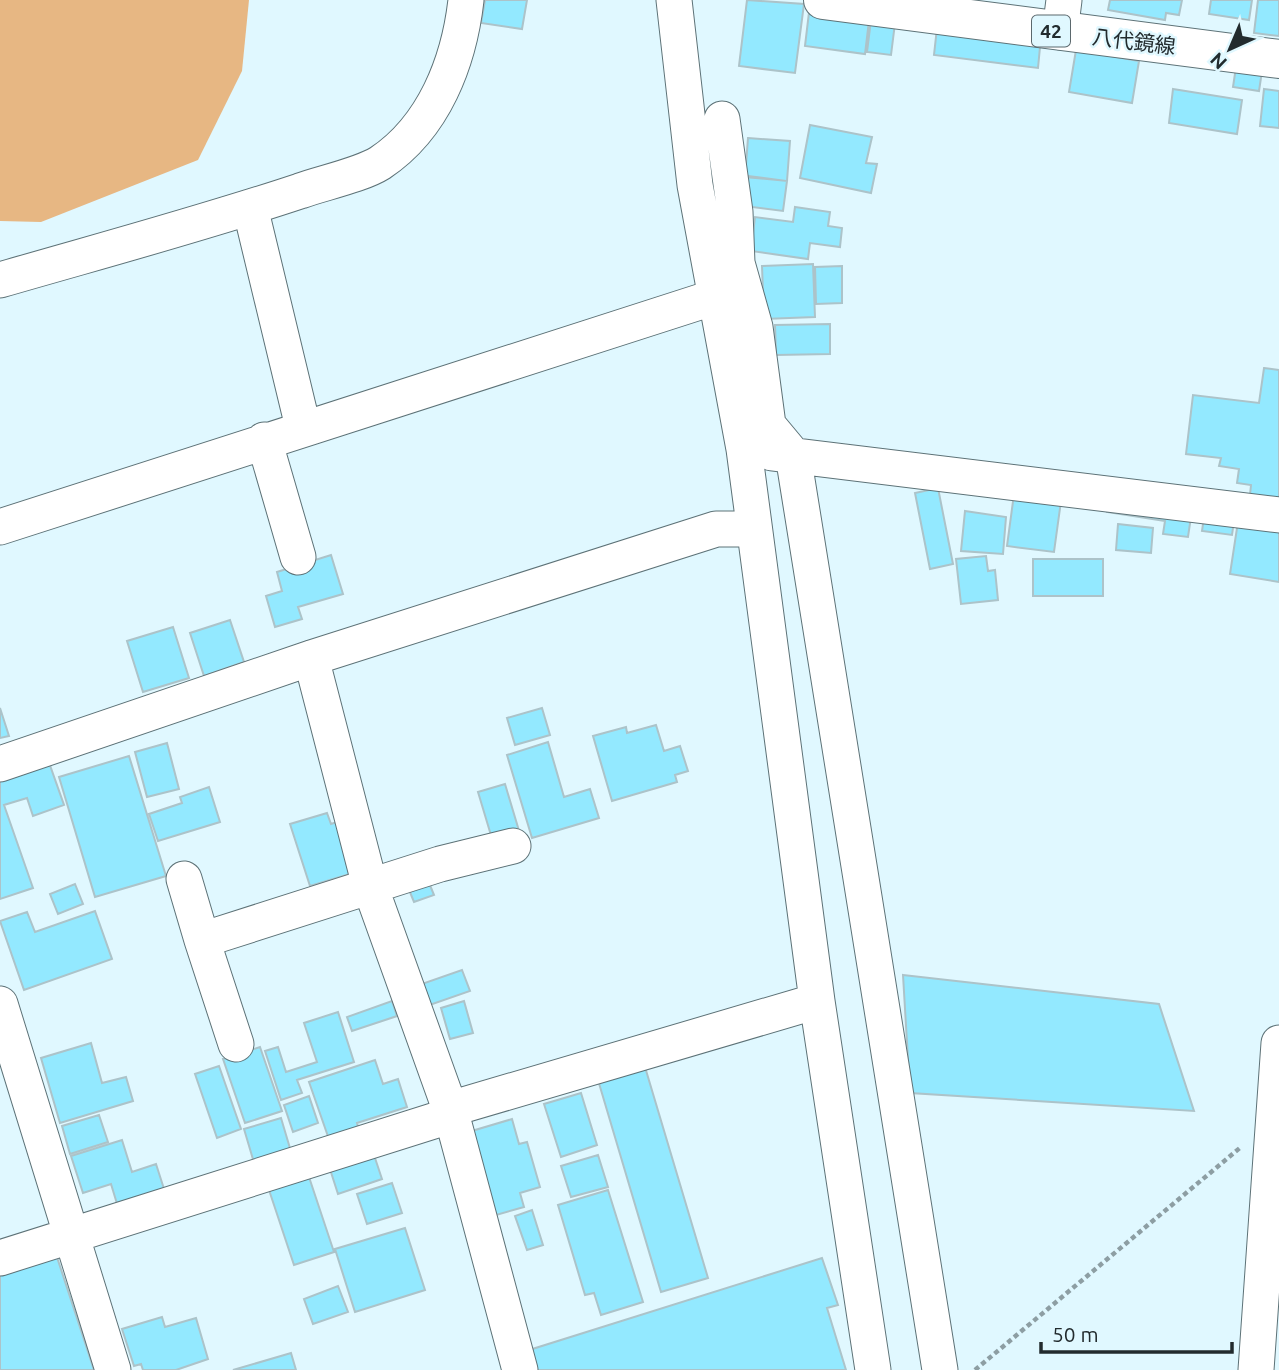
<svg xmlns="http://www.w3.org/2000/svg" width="1279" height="1370" font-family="Ubuntu,'Noto Sans JP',sans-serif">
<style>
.water{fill:#e7b783}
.building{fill:#93e9ff;stroke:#acc3c9;stroke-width:2}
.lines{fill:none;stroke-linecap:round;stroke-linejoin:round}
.minor-casing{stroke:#5d7277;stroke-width:37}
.major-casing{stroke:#5d7277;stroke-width:40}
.path{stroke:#8d9ea3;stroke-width:4.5;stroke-dasharray:5 3.5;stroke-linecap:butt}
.minor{stroke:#fff;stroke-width:35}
.major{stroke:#fff;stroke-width:38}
.labels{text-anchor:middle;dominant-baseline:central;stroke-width:5;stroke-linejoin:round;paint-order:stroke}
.shield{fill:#e0f8ff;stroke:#5b686d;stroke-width:2}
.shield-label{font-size:19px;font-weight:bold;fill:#222b2e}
.street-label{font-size:21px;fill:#222b2e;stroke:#e0f8ff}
</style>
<rect width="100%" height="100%" fill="#e0f8ff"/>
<path class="water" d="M0,0H249L242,71L198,160L41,222L0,221Z"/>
<path class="building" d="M485,0H527L522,29L481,23Z
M747,0L804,4L795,73L739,66Z
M1110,0H1182L1179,15L1166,13L1165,20L1108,10Z
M1211,0H1252L1249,20L1209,14Z
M1258,0H1279V36L1254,33Z
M810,4L870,12L865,54L805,46Z
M871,20L895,23L891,55L867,52Z
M937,28L1040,47L1038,68L934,55Z
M1076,50L1139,61L1132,103L1069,92Z
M1236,67L1262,71L1259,91L1233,87Z
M1173,89L1242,100L1237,134L1169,123Z
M1264,89L1279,91V128L1260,126Z
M810,125L872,137L866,163L877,164L871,193L800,178Z
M748,138L790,141L787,181L745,177Z
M748,176L787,181L783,211L744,206Z
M795,207L830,212L828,226L842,228L840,247L810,243L808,259L751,251L755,217L793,222Z
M813,264L815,317L764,319L762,266Z
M842,266V303L816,304L815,267Z
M830,324V354L776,355L775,325Z
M1264,368L1279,370V499L1250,495L1251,485L1237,483L1239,469L1219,466L1221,458L1186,454L1193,395L1259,403Z
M938,488L953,564L930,569L915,493Z
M1014,494L1061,501L1054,552L1007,546Z
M1109,498L1192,510L1188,537L1163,534L1165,521L1107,512Z
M965,511L1006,517L1003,554L961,551Z
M1239,515L1279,522V582L1230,574Z
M1204,517L1234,521L1232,535L1202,531Z
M1118,524L1153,528L1151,553L1116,550Z
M331,555L343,594L298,607L302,619L275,627L266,596L282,591L277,572Z
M986,556L988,571L995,570L998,600L961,604L956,559Z
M1033,559H1103V596H1033Z
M230,620L244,662L204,676L190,633Z
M173,627L189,678L143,692L127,641Z
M0,708L9,736L0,738Z
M542,708L550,735L515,745L507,718Z
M656,725L664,751L680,746L688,771L675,775L677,782L612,801L593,736L626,727L627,733Z
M548,742L564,797L590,789L599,818L532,838L507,755Z
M167,743L179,789L147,797L135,752Z
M46,754L64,805L33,816L27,798L4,805L33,888L0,899V769Z
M129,756L166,876L95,897L59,777Z
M505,784L520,834L493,842L478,792Z
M209,787L220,822L158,841L149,814L182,803L180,797Z
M327,813L331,824L340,821L353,860L346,862L350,874L310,886L290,824Z
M425,873L434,895L414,902L405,880Z
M75,884L83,904L58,914L50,894Z
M95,911L112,959L24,990L0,921L27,912L35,932Z
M462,970L470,991L421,1008L413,987Z
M903,975L1159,1004L1194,1111L910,1093Z
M392,1001L397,1016L352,1031L347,1017Z
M464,1001L473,1033L450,1039L441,1008Z
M338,1012L354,1062L297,1080L302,1093L281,1100L265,1051L278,1047L286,1072L317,1062L304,1023Z
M91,1043L102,1083L126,1077L133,1101L60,1123L41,1058Z
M260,1047L282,1111L245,1123L223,1059Z
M375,1060L383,1084L398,1079L407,1107L357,1123L360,1135L331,1145L309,1082Z
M219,1066L241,1129L217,1138L195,1074Z
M645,1067L708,1278L661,1292L598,1080Z
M581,1093L597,1145L561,1157L544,1104Z
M309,1096L318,1123L293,1132L284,1105Z
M99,1115L108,1142L70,1154L62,1126Z
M281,1118L292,1155L255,1166L244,1129Z
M512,1119L519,1144L527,1142L540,1187L520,1193L524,1207L489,1217L465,1133Z
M122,1140L132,1172L156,1164L165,1192L118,1207L111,1184L83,1193L71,1156Z
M372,1149L382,1179L338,1194L328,1163Z
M598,1155L608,1187L571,1197L561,1166Z
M307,1171L334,1252L294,1265L267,1184Z
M392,1183L402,1213L367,1224L357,1194Z
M608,1190L643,1302L601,1315L594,1293L585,1295L558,1205Z
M532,1210L543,1245L527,1250L515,1216Z
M405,1228L425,1290L355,1312L335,1249Z
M54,1248L94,1370H0V1266Z
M822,1258L838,1305L827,1308L846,1370H532L526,1351Z
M338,1286L348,1312L313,1324L304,1299Z
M162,1317L165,1327L196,1318L208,1359L176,1370H143L141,1364L134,1366L122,1329Z
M291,1353L296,1370H233Z"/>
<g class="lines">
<g class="minor-casing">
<path id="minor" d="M674,0L695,185L744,449L817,1001L873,1370
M1060,32L1064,0
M722,119L735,212L737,263L755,327L768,425L793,455L940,1370
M250,207L303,427
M0,280C100,251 201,224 300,191C322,183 361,175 380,163C434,127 459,62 466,0
M264,440L298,557
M772,453L1279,515
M0,527L715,297
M311,658L370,886L450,1109L520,1370
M0,764L311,658L716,529H752
M184,879L202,940
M0,1004L113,1370
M236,1044L202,940L440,864L513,846
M0,1258L449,1116L450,1109L817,1001
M1256,1370L1279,1043"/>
</g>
<g class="major-casing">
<path id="major" d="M823,0L1279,59"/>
</g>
<path class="path" d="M975,1370L1241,1147"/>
<use href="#minor" class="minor"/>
<use href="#major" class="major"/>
</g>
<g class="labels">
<rect class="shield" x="1032" y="15.5" width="38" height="31" rx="5"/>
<g class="shield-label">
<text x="1051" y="31">42</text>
</g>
<g class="street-label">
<text transform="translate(1134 41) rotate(7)">八代鏡線</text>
</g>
</g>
<g transform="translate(1230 49) rotate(224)" stroke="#e0f8ff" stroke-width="5" paint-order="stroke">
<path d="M0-5L12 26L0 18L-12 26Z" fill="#222b2e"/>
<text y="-10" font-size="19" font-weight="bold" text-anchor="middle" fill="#222b2e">N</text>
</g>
<path d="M1041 1342v10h191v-10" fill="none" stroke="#222b2e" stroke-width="3.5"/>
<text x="1052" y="1342" font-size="21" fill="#222b2e" stroke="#e0f8ff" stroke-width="5" paint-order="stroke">50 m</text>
</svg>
